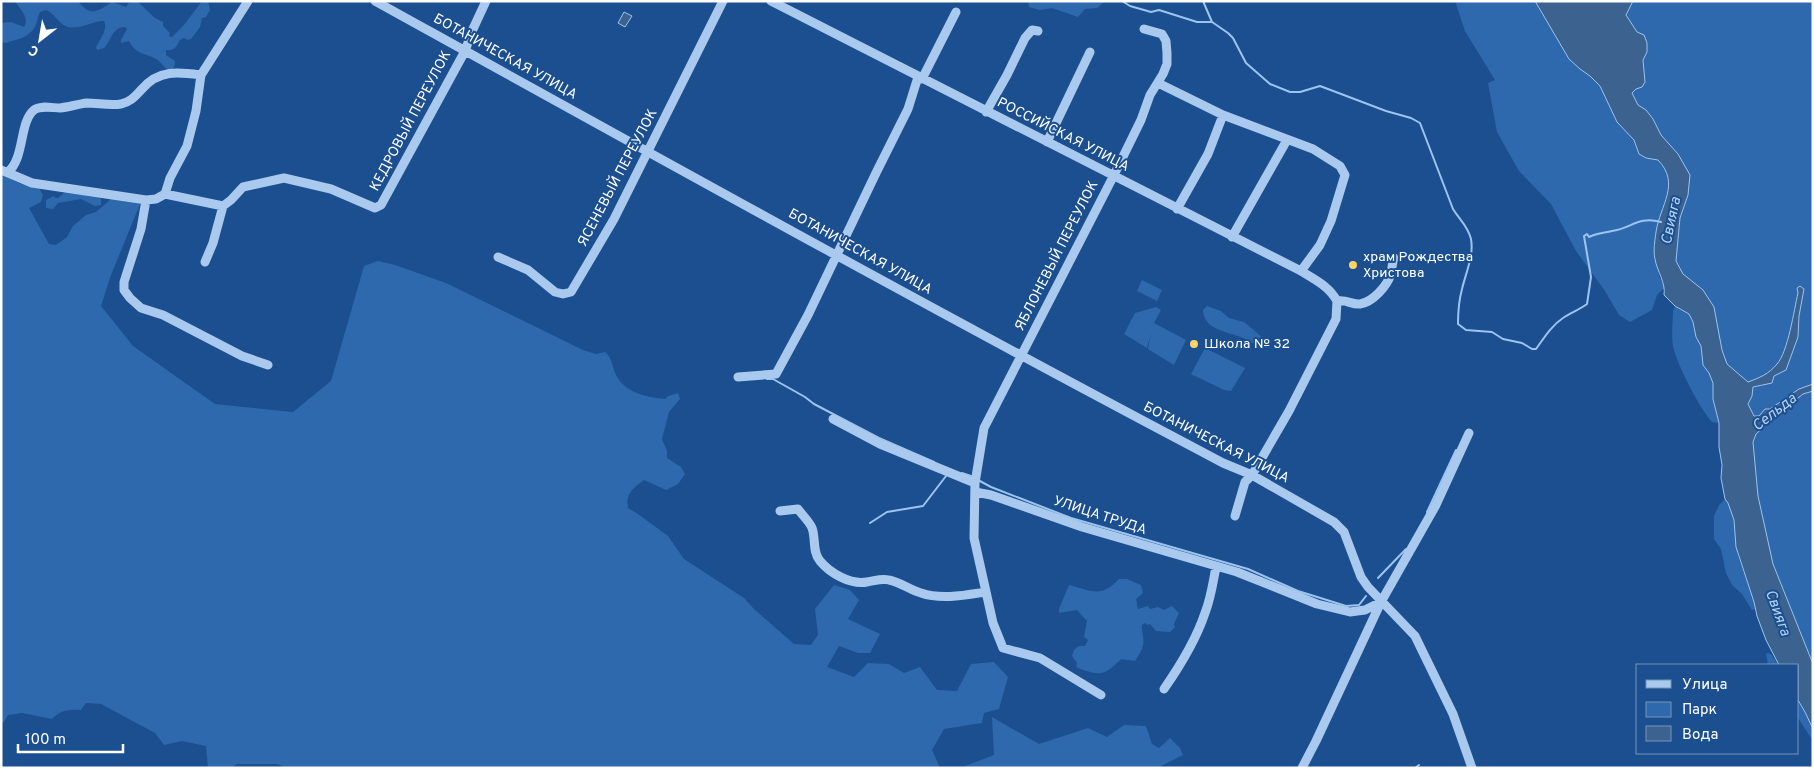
<svg xmlns="http://www.w3.org/2000/svg" width="1814" height="769" font-family="Overpass,sans-serif">
<style>
.green{fill:#2e69ad}
.water{fill:#3c6290;stroke:#9cc4f0}
.lines{fill:none;stroke-linecap:round;stroke-linejoin:round}
.stream{stroke:#9cc4f0;stroke-width:2}
.minor{stroke:#a9c9ee;stroke-width:9}
.poi-dot{fill:#ffd166;stroke:#1b4f8f;stroke-width:2}
.labels{text-anchor:middle;dominant-baseline:central;stroke-width:4;stroke-linejoin:round;paint-order:stroke}
.street-label{font-size:14px;fill:#fff;stroke:#1b4f8f}
.poi-label{font-size:14px;fill:#fff;stroke:#1b4f8f;text-anchor:start}
.water-label{font-size:15px;font-style:italic;fill:#b5d3f5;stroke:#1b4f8f}
</style>
<rect width="100%" height="100%" fill="#1b4f8f"/>
<path class="green" d="M15,1H78C90,17 97,12 112,2L126,7L130,1H137L155,18L163,22V26L170,33L169,36L172,37L184,25L202,1H208L210,10L206,17L202,18L200,27L191,39L188,40L184,38L180,40C176,47 175,51 166,50V55L175,61V64L173,69C164,71 163,63 156,59C146,53 136,55 129,41L121,43V40L127,29L125,27C111,28 112,40 104,48L97,50L96,47C100,39 108,30 104,21C95,20 81,30 68,27C59,25 55,13 46,10L40,12C37,17 38,20 36,24C32,37 16,40 5,43L1,42V23L11,22L24,27C30,17 20,10 15,1Z
M1028,1H1105L1097,8L1085,9L1078,17L1052,8L1040,10L1029,7Z
M1455,1H1535L1569,59L1580,69L1590,75L1600,86L1617,122L1634,140L1639,154L1646,158L1658,160L1668,174L1669,188L1656,231L1659,276L1665,287L1657,295L1652,310L1630,322L1619,315L1605,291L1576,251L1551,204L1519,171L1497,132L1488,83L1495,80L1465,31Z
M1633,1H1813V664L1773,564L1758,496L1753,442L1765,409L1759,416H1754L1748,404L1752,396L1727,364L1703,290L1683,274L1676,261L1680,218L1688,195L1678,154L1661,135L1653,119L1646,110L1638,105L1632,94L1636,88L1645,82L1643,60L1647,52L1637,32L1626,15Z
M1,175L21,184L39,188L43,195L41,202L29,208L49,244L56,245L67,237L73,226L86,215L96,212L111,199L140,204L111,275L101,306L133,346L215,404L293,412L331,381L364,266L378,261L395,265L446,283L583,350L596,354L605,352C612,358 612,365 615,373C624,393 646,397 665,399L668,396L678,393L680,399L669,412L662,439L667,451V458L681,467L685,474L678,484L666,490L644,480C633,488 625,494 628,508L638,514L668,536L684,559L744,598L754,609L794,644L811,645L818,635L815,609L834,585L850,590L859,600L848,619L880,634L870,653H858L839,646L827,667L854,677L868,663L889,664L904,673L920,667L937,690L957,691L971,664L994,662L1008,677L999,709L984,713L982,723L944,729L932,750L940,768H287L277,764H237L231,768H208L206,746L182,741L164,745L155,733L101,704L86,703L81,710C68,709 61,710 52,719L22,713L8,715L3,723L1,721Z
M65,192L98,196L101,199V205L95,206L81,199L58,203L53,209L46,208V200L54,196L55,198H58Z
M1142,280L1162,290L1157,301L1137,291Z
M1207,306L1221,311L1229,318L1244,322L1262,337V341L1254,344C1250,342 1247,339 1243,338C1228,331 1204,331 1203,310Z
M1675,306L1689,314L1693,322L1696,337L1701,346L1703,365L1709,373L1713,383V399L1719,423L1712,422C1700,409 1677,365 1673,346C1671,335 1673,322 1673,311Z
M1156,307L1161,310L1154,323L1186,340L1174,365L1148,349L1151,333L1147,348L1124,334L1135,313Z
M1205,348L1245,368L1231,391L1224,390L1191,374Z
M1725,499C1736,511 1734,530 1736,545C1739,567 1752,587 1755,609L1752,610L1742,594L1732,585L1726,573L1721,549L1714,539V516L1719,505Z
M1119,579H1127L1141,585L1143,593L1136,599L1138,609L1148,606L1150,609L1158,607L1164,610L1172,606L1179,613L1174,624L1175,627L1170,632L1156,631L1150,624L1147,625L1145,623L1142,625C1141,629 1143,632 1143,637C1145,647 1140,653 1135,661L1121,659C1104,677 1098,676 1076,667L1077,663L1072,656L1074,650L1079,646H1085L1088,640L1084,637L1087,621L1077,610L1059,613V609L1069,585C1092,591 1101,598 1119,579Z
M1768,653L1771,654L1778,665H1768L1766,654Z
M1798,700C1807,714 1813,725 1813,741L1798,718Z
M992,717L1039,744L1088,728L1107,737L1124,725L1146,726L1152,744L1159,748L1170,738L1180,748L1183,755L1157,768H960L994,755Z"/>
<path class="water" d="M1535,1H1633L1626,15L1637,32L1644,35L1647,43V52L1643,60L1645,82L1642,87L1636,89L1632,93L1638,105L1646,110L1653,119L1661,135L1678,154L1690,175L1688,195L1680,218L1676,261L1683,274L1703,290L1714,307L1722,350L1727,364L1748,382C1759,378 1769,374 1777,364C1788,352 1794,310 1798,293L1797,288L1800,286L1804,289L1799,316L1798,337L1786,370L1774,376L1772,383L1753,387L1752,396L1748,404L1754,416H1759L1765,409H1770L1799,389L1813,384V391L1803,394L1777,415L1756,434L1753,442L1758,496L1773,564L1813,664V729L1805,712L1798,700V665H1779L1766,640L1757,616L1754,602L1736,547L1734,520L1728,503L1725,499L1721,478L1722,465L1719,447V423L1713,399V383L1709,373L1703,365L1701,346L1696,337L1693,322L1689,314L1675,306L1664,295C1666,283 1657,271 1655,259C1653,251 1655,240 1656,232C1660,205 1681,184 1658,160L1646,158L1639,154L1634,140L1617,122L1600,86L1590,76L1580,69L1569,59Z
M624,12L632,16L625,27L618,23Z"/>
<g class="lines">
<path class="stream" d="M1122,1L1130,6L1151,12L1159,10L1197,22H1212L1228,33L1233,38L1246,63L1270,84L1290,92H1300L1320,86L1386,111L1411,118L1420,123L1453,209C1459,219 1468,226 1471,239C1474,256 1466,272 1462,289C1459,300 1458,312 1458,324L1466,330L1492,332L1503,339L1522,343L1532,349H1536C1544,338 1551,326 1563,318C1570,313 1579,310 1587,304L1591,277L1584,236L1587,234L1589,237C1597,233 1604,233 1612,231C1632,228 1638,216 1661,222
M1203,1L1212,22
M767,379H773L805,397L814,404L879,438L934,462
M962,473L971,476
M978,480L991,487L1071,518L1248,569L1298,591L1346,606L1359,605L1366,596
M1427,512L1456,450
M870,523L887,512L923,506L946,476
M1378,578L1406,549
M1415,768L1419,765"/>
<path class="minor" d="M375,1C657,157 938,313 1223,463L1252,475L1334,522L1344,532L1361,577L1368,587L1415,636L1453,714L1472,768
M771,1L1301,271C1315,280 1329,286 1337,301
M922,79L956,12
M1158,83L1223,115L1313,149L1340,166L1345,175L1331,221L1320,245L1301,271
M986,112L1007,75L1025,38L1032,30L1038,31
M1047,142L1090,52
M1,170L32,183L146,200L156,199L165,194L170,178L187,146L196,111L201,75L248,1
M8,172C25,158 19,122 34,110C40,105 53,108 60,108C69,107 78,104 87,103C98,103 110,106 121,104C131,102 135,96 142,89C159,69 179,72 201,75
M165,194L223,206L231,200L243,187L284,178L331,189L375,208L381,205L465,51L473,29L486,1
M146,200L141,229L124,282V290L130,298L141,308L163,315L242,356L268,365
M1177,209L1208,154L1223,115
M1232,237L1287,140
M498,257L528,270L555,292L563,294L571,292L614,219L723,1
M205,262L213,243L223,206
M1337,301C1347,299 1351,305 1360,304C1373,302 1387,286 1391,274C1392,269 1392,263 1394,258
M738,377L776,374L808,315L876,173L908,109L918,77
M833,419L880,444L975,483
M975,492L991,495L1082,527L1237,572L1317,604L1350,612L1365,610L1381,602
M780,511L798,509C802,515 809,521 812,528C816,538 812,552 820,561C830,573 850,585 867,582C875,581 881,578 889,580C900,582 910,590 921,593C941,600 966,595 986,592
M1235,516L1245,482L1252,475L1289,411L1336,319L1337,301
M1164,689C1180,666 1196,640 1205,613C1211,598 1213,582 1216,567
M1101,695L1040,658L1003,648L993,623L974,538L975,483L984,428L1114,175L1141,120L1150,95L1163,74L1167,64V53L1166,41L1162,34L1144,29
M1302,768L1316,741L1381,602L1436,505L1469,433"/>
</g>
<g class="poi-dot">
<circle cx="1353" cy="265" r="5"/>
<circle cx="1194" cy="344" r="5"/>
</g>
<g class="labels">
<g class="street-label">
<text transform="translate(505 57) rotate(29)">БОТАНИЧЕСКАЯ УЛИЦА</text>
<text transform="translate(411 121) rotate(-62)">КЕДРОВЫЙ ПЕРЕУЛОК</text>
<text transform="translate(1063 135) rotate(27)">РОССИЙСКАЯ УЛИЦА</text>
<text transform="translate(618 178) rotate(-62)">ЯСЕНЕВЫЙ ПЕРЕУЛОК</text>
<text transform="translate(860 252) rotate(29)">БОТАНИЧЕСКАЯ УЛИЦА</text>
<text transform="translate(1057 256) rotate(-63)">ЯБЛОНЕВЫЙ ПЕРЕУЛОК</text>
<text transform="translate(1216 443) rotate(27)">БОТАНИЧЕСКАЯ УЛИЦА</text>
<text transform="translate(1100 516) rotate(18)">УЛИЦА ТРУДА</text>
</g>
<g class="poi-label">
<text x="1363" y="257">храм Рождества<tspan x="1363" dy="16">Христова</tspan></text>
<text x="1204" y="344">Школа № 32</text>
</g>
<g class="water-label">
<text transform="translate(1672 221) rotate(-78)">Свияга</text>
<text transform="translate(1775 413) rotate(-38)">Сельда</text>
<text transform="translate(1777 613) rotate(70)">Свияга</text>
</g>
</g>
<rect width="1814" height="769" fill="none" stroke="#ffffff" stroke-width="5"/>
<rect x="1636" y="664" width="162" height="90" fill="#1b4f8f" stroke="#7695bc"/>
<rect x="1646" y="680" width="25" height="8" fill="#a9c9ee" stroke="#7695bc"/>
<text x="1682" y="689" font-size="15" fill="#ffffff">Улица</text>
<rect x="1646" y="702" width="25" height="15" fill="#2e69ad" stroke="#7695bc"/>
<text x="1682" y="714" font-size="15" fill="#ffffff">Парк</text>
<rect x="1646" y="726" width="25" height="15" fill="#3c6290" stroke="#7695bc"/>
<text x="1682" y="739" font-size="15" fill="#ffffff">Вода</text>
<g transform="translate(40 40) rotate(211)" stroke="#1b4f8f" stroke-width="4" paint-order="stroke">
<path d="M0-4L9 19L0 12L-9 19Z" fill="#ffffff"/>
<text y="-8" font-size="14" font-weight="bold" text-anchor="middle" fill="#ffffff">С</text>
</g>
<path d="M18 744v8h105v-8" fill="none" stroke="#ffffff" stroke-width="2.5"/>
<text x="25" y="744" font-size="15" fill="#ffffff" stroke="#1b4f8f" stroke-width="4" paint-order="stroke">100 m</text>
</svg>
